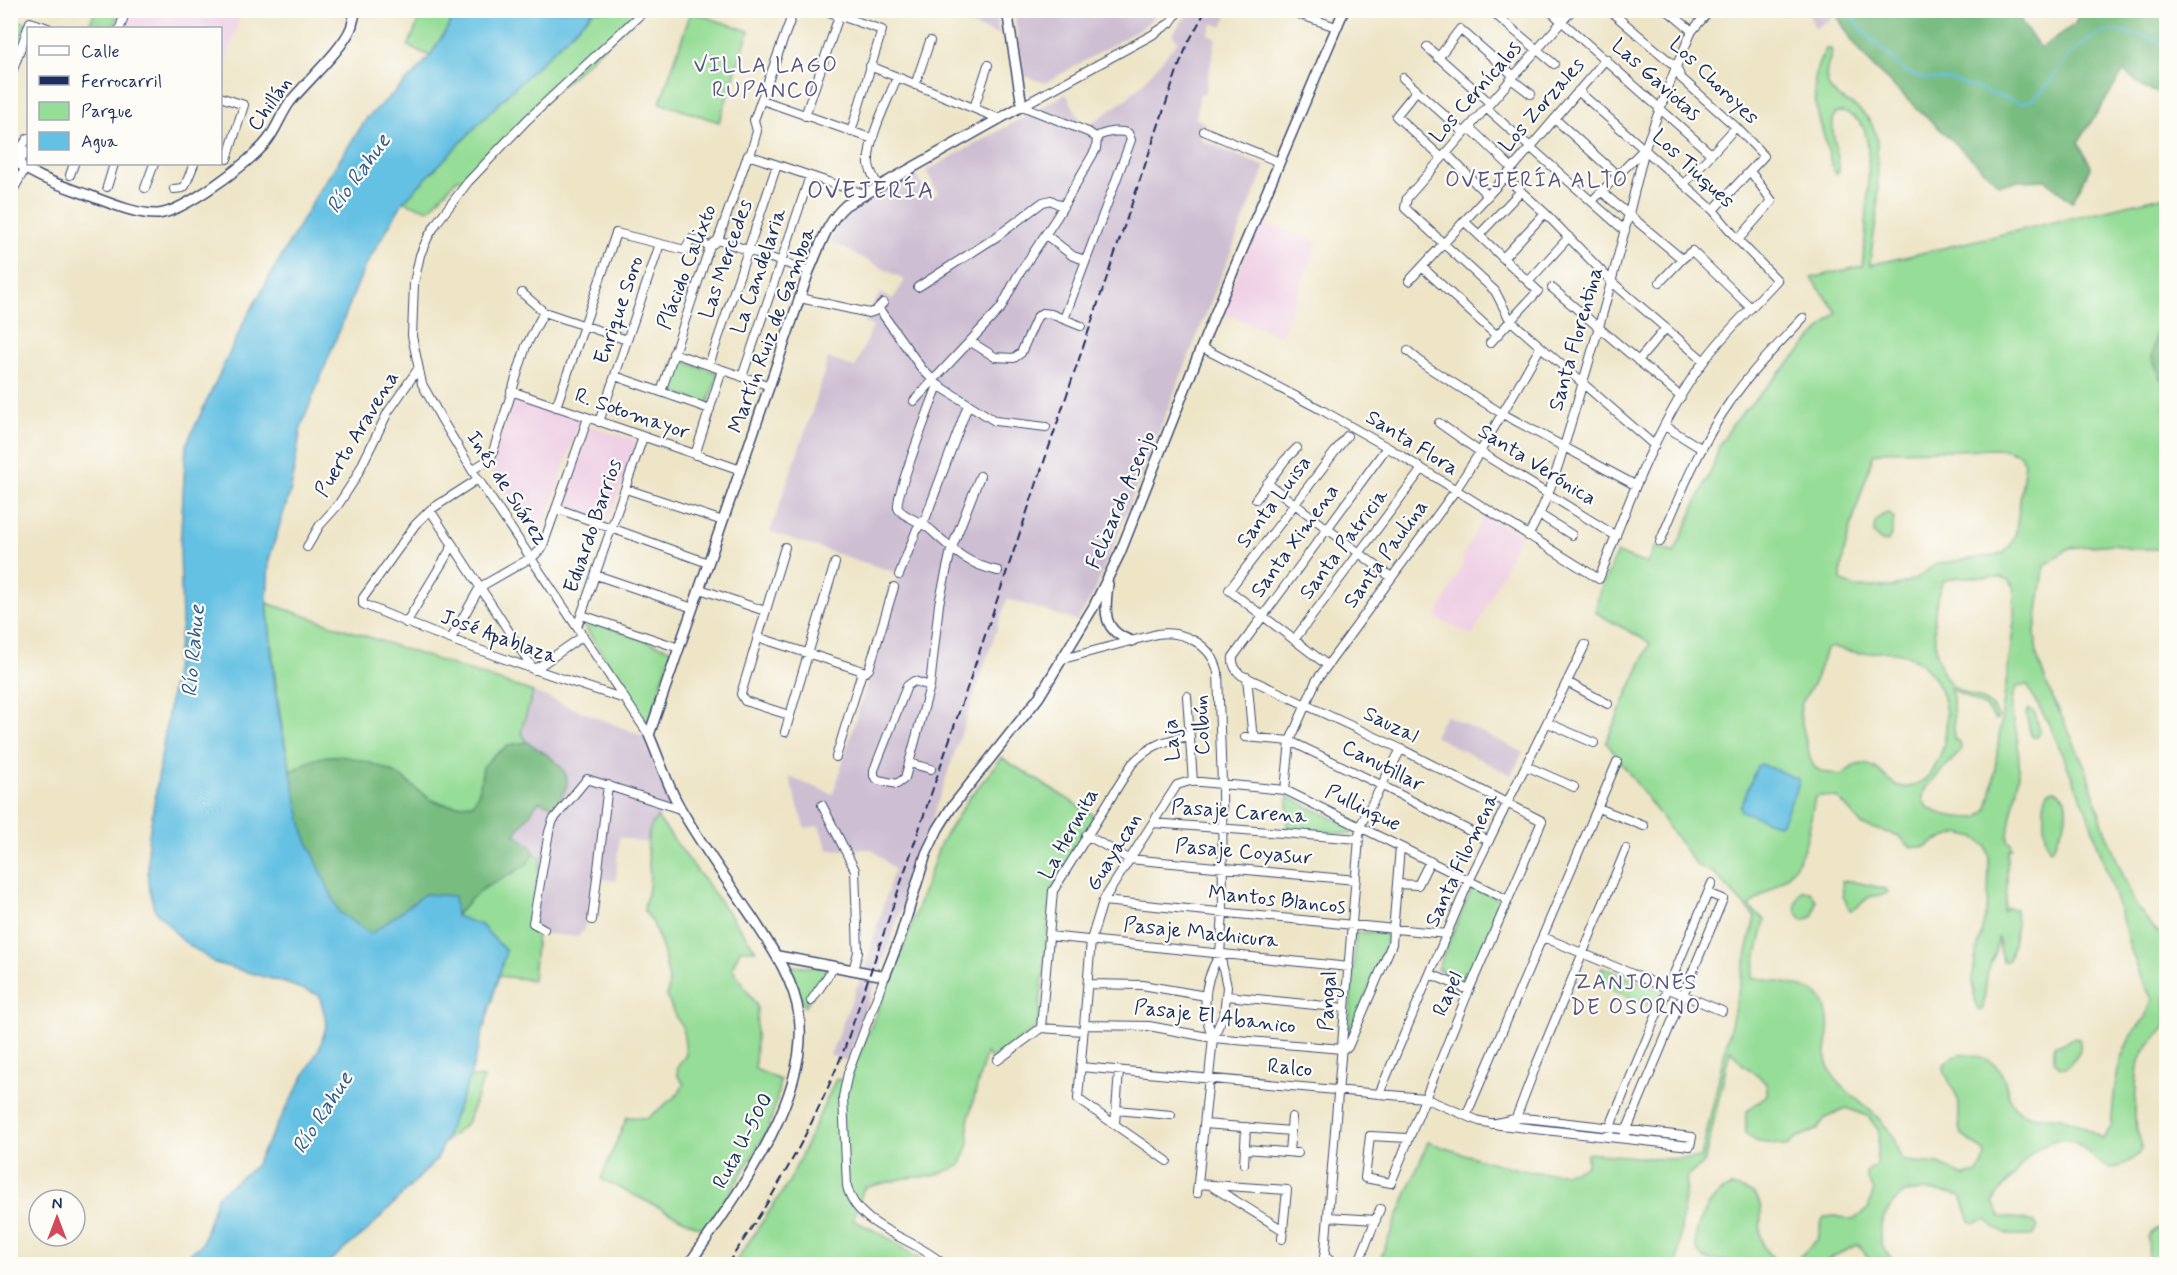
<svg xmlns="http://www.w3.org/2000/svg" width="2177" height="1275" font-family="Mynerve,sans-serif">
<style>
.built{fill:#efd0e5}
.industrial{fill:#cdbed2}
.green{fill:#96dd97;stroke:#58867a;stroke-width:1.5;fill-rule:evenodd}
.forest{fill:#78bc80;stroke:#4a766f;stroke-width:1.5}
.water{fill:#65c1e3;stroke:#4078a0;stroke-width:1.5}
.lines{fill:none;stroke-linecap:round;stroke-linejoin:round}
.stream{stroke:#65c1e3;stroke-width:2}
.minor-casing{stroke:#3b4a6e;stroke-width:10}
.tertiary-casing{stroke:#3b4a6e;stroke-width:12}
.minor{stroke:#fff;stroke-width:8}
.tertiary{stroke:#fff;stroke-width:9}
.rail{stroke:#1b2f5e;stroke-width:2;stroke-dasharray:9 4.5;stroke-linecap:butt}
.labels{text-anchor:middle;dominant-baseline:central;stroke-width:4.5;stroke-linejoin:round;paint-order:stroke}
.street-label{font-size:21px;fill:#1b2f5e;stroke:#fdfcf7}
.neighbourhood-label{font-size:22px;letter-spacing:1.5px;fill:#575786;stroke:#fdfcf7}
.water-label{font-size:22px;font-style:italic;fill:#315b86;stroke:#fdfcf7}
.quarter-label{font-size:24px;letter-spacing:1.5px;fill:#575786;stroke:#fdfcf7}
</style>
<rect width="100%" height="100%" fill="#fdfcf7"/>
<filter id="ink" filterUnits="userSpaceOnUse"><feTurbulence type="fractalNoise" baseFrequency=".0167" numOctaves="2"/><feDisplacementMap in="SourceGraphic" scale="12" xChannelSelector="R" yChannelSelector="G"/><feConvolveMatrix kernelMatrix="1 2 1 2 8 2 1 2 1" color-interpolation-filters="sRGB"/></filter>
<filter id="wash" filterUnits="userSpaceOnUse"><feTurbulence type="fractalNoise" baseFrequency=".008" numOctaves="4" result="noise"/><feDisplacementMap in="SourceGraphic" scale="24" xChannelSelector="R" yChannelSelector="G"/><feGaussianBlur stdDeviation="1.35" result="paint"/><feColorMatrix in="noise" values="0 0 0 0 0 0 0 0 0 0 0 0 0 0 0 0 0 1.4 0 .05"/><feComposite in="paint" operator="in"/></filter>
<g filter="url(#wash)">
<rect width="100%" height="100%" fill="#eee5c7"/>
<path class="built" d="M129,11H242L221,79L220,28H123Z
M1259,221L1317,243L1281,336L1222,313Z
M515,397L580,419L540,537L532,539L490,468Z
M591,426L637,441L608,522L563,506Z
M1484,515L1520,535L1473,636L1436,618L1462,566L1463,556Z"/>
<path class="industrial" d="M929,11H996L999,35Z
M1014,11V10L1162,11L1140,29L1045,83L1024,76Z
M1191,11H1229L1222,27L1213,23L1208,34L1216,38L1205,94L1200,93L1196,119L1205,123L1200,140L1265,167L1093,595L1077,621L1007,599L887,951L847,1061L830,1055L866,964L894,869L872,849L828,850L819,826L805,828L789,777L833,794L900,574L770,532L816,400L828,358L855,368L873,326L864,323L868,312L880,293L893,299L905,280L830,241L837,227L851,210L916,174L930,198L938,193L926,171L1066,94L1085,128L1125,100L1142,84L1178,41L1172,34Z
M1807,11H1839L1840,14L1815,28Z
M533,692L643,736L672,804L651,824L646,843L619,837L616,881L594,878L584,930L578,937L537,933L530,925L541,859L534,852L530,845L515,835L561,769L552,759L527,742L521,732Z
M1445,715L1523,752L1511,775L1434,736Z"/>
<path class="green" d="M95,11H120L113,28H88Z
M423,11H458L430,56L408,46Z
M594,11H643L522,122L465,179H457L429,210L403,202L499,103Z
M691,12L749,31L719,122L660,103Z
M10,18L26,23L19,42L11,39Z
M1826,49H1831L1832,53C1810,105 1857,92 1873,127C1878,136 1877,145 1877,154C1878,174 1879,194 1877,214C1875,231 1871,248 1870,265L2166,196V549H2130L2114,544L2069,548L2046,565L2044,570L2035,632L2037,656L2047,685L2086,769L2104,828L2135,904L2153,928L2160,933L2166,935V1027C2157,1036 2146,1046 2140,1059C2136,1069 2134,1115 2136,1127C2137,1134 2143,1142 2141,1149C2140,1155 2133,1159 2128,1162C2123,1166 2113,1169 2107,1167C2095,1162 2088,1150 2078,1144C2055,1130 2029,1152 2017,1171C2010,1182 1997,1191 1993,1203L2001,1217L2023,1219L2035,1223L2038,1227L2034,1235C2015,1239 1999,1233 1986,1220L1975,1223L1970,1221L1961,1196C1944,1192 1922,1187 1905,1193C1898,1196 1893,1203 1889,1209C1874,1230 1877,1250 1900,1264H1871L1859,1244L1834,1256L1823,1264H1792L1818,1239L1822,1220L1825,1217L1835,1216L1853,1220L1868,1209L1874,1190L1867,1179L1866,1172L1876,1165L1879,1131L1868,1116L1846,1108L1825,1118L1817,1130L1796,1138L1789,1145L1784,1146L1755,1141L1746,1133V1112L1767,1095V1085L1757,1074L1743,1065L1730,1050L1704,1163L1687,1176L1677,1264H1378L1428,1142C1463,1154 1556,1189 1587,1165V1153L1662,1159L1701,1158L1755,917L1714,873L1697,866L1606,742L1650,643L1595,612L1599,593L1617,553L1647,564L1655,546L1674,553L1714,464L1719,446L1734,422L1837,312L1811,278L1862,266C1866,239 1867,213 1868,186C1868,170 1870,151 1866,135C1863,122 1851,112 1839,112L1835,114C1828,131 1840,153 1839,171L1836,174C1830,165 1829,153 1826,143C1816,110 1806,80 1826,49ZM2004,449L2019,454L2025,462L2016,532L2010,546L2003,554L1936,564L1917,578L1894,587H1856L1842,582C1835,564 1867,479 1873,455L1883,451ZM1959,577H2001L2010,580L2014,589V622L1993,784L1987,809L1978,818C1961,818 1908,815 1927,786L1961,751L1960,742L1954,739L1953,697L1950,688L1984,706L1996,720L1999,717C1985,692 1966,699 1951,684C1931,663 1930,606 1943,581ZM1833,647C1842,649 1851,652 1860,653C1873,653 1888,649 1901,653C1939,665 1952,707 1944,743C1941,759 1930,781 1913,786C1887,794 1883,759 1857,765C1851,766 1847,772 1842,775L1822,772L1814,767L1809,754L1800,715L1801,705L1816,679L1826,649ZM2027,685L2052,730L2087,812L2121,915L2129,944L2142,980L2152,999L2146,1017L2131,1035L2120,1061L2115,1086L2111,1127L2103,1139C2091,1132 2080,1123 2066,1119C2050,1115 2036,1120 2021,1112C2005,1103 2010,1084 2000,1071C1988,1054 1958,1047 1944,1065C1944,1079 1954,1087 1958,1100C1961,1109 1956,1124 1961,1133C1974,1151 1996,1144 1978,1173L1964,1176L1939,1164L1904,1161C1897,1155 1897,1145 1893,1136C1890,1131 1885,1126 1882,1122C1865,1102 1838,1090 1828,1066C1823,1055 1828,1046 1828,1035C1829,1023 1828,1004 1818,995C1806,984 1769,981 1752,977L1765,920L1749,907C1761,894 1777,887 1788,875C1809,852 1809,825 1815,797L1823,796L1838,798L1862,825L1899,836L1910,847H1925L1938,840L1960,833L1974,837L1986,846L1989,856L1988,904L1976,955L1972,981L1976,1005L1979,1011L1983,1009L1987,975L1991,961L1996,953L1998,937L2003,961H2007L2010,958L2017,924L2016,909L2008,908L2004,912C2009,891 2006,871 2008,850L2012,848L2011,842L2008,841C2008,818 2015,803 2018,782C2020,770 2019,757 2018,745C2017,724 2005,706 2017,687Z
M675,359L718,373L708,404L665,390Z
M1888,513L1894,518L1892,533L1887,542L1879,540L1874,534C1873,523 1878,516 1888,513Z
M267,603L533,692L521,732L527,742L510,745L483,767L479,792L473,804L452,806L432,800L399,776L299,766L291,772C278,716 273,660 267,603Z
M584,619L672,650L648,725L583,624Z
M2029,709L2035,713L2040,731L2037,737H2033L2030,733L2026,713Z
M1002,758L1095,816L1052,889L1038,1027L992,1059L986,1053L968,1121L969,1144L960,1166L933,1176L905,1178L864,1188L853,1220L883,1235L926,1264H734L789,1182L836,1079L848,1082L902,951L941,842L969,798Z
M2055,790C2080,802 2060,831 2053,848L2050,850C2043,841 2041,800 2049,791Z
M1288,797L1353,828L1352,834L1287,829Z
M657,817L756,950H740L732,968L757,1006L755,1069L780,1080L776,1103L768,1130L710,1226L705,1230L601,1179L627,1117L648,1118L678,1094L684,1084L677,1075L678,1065L686,1055L683,1027L675,1016L667,997L669,981L663,950L652,921L644,911C644,902 648,895 649,887C653,863 639,838 657,817Z
M534,852L541,858L530,925L537,933L533,980L499,976L505,951L456,916C464,906 472,896 483,889C502,876 523,873 534,852Z
M1842,881H1851L1886,889L1888,892C1882,898 1874,894 1868,898C1860,903 1859,909 1850,910L1843,896Z
M1473,887L1505,902L1469,982L1437,969Z
M1801,891H1810L1816,900L1813,917L1803,920C1793,912 1794,901 1801,891Z
M1356,932L1387,934L1386,945L1348,1040Z
M787,966L827,968L805,1007Z
M1602,967L1660,990L1661,993L1655,1008L1596,983Z
M2074,1038L2079,1039C2083,1052 2076,1059 2066,1067H2060L2054,1060V1046Z
M470,1077L484,1078L467,1123L443,1144Z
M1731,1187C1793,1193 1729,1246 1788,1264C1771,1265 1752,1268 1736,1264C1732,1264 1728,1261 1723,1260C1716,1260 1711,1262 1705,1259C1680,1244 1711,1191 1731,1187Z
M2166,1224V1264H2149L2148,1237L2154,1230Z"/>
<path class="forest" d="M1834,11H2019L2022,24L2041,48L2075,24L2080,11H2166V96L2144,88L2124,71L2078,142L2091,166L2072,202L2046,180L2019,181L1999,184L1875,69L1855,45Z
M2166,296V390L2152,358L2159,316Z
M527,742C541,751 569,765 567,784C566,791 559,800 555,807L539,801L515,834L530,845L534,852L528,863L513,873L484,888L471,899L450,921L371,941L334,916L298,835L285,776C297,768 312,758 327,756C349,754 379,765 398,775C410,782 419,794 432,800C444,807 459,805 473,804L479,792L483,767L494,755L510,745Z"/>
<path class="water" d="M458,11H594L499,103L403,202L364,268L301,427L291,489L269,559L267,603L275,688L282,732L304,833L339,912L371,934L425,894L454,896L456,916L481,925L506,951L470,1077L437,1159L367,1231L326,1264H177L202,1244L217,1196L254,1167L320,1047L327,1023L319,995L279,981L215,963L182,940L154,909L148,882V842L182,624L180,547L186,445L245,320L316,196L367,118L414,74L430,56Z
M1761,764L1798,779L1799,783L1782,823L1778,825L1741,811L1740,808L1757,766Z"/>
<g class="lines">
<path class="stream" d="M1846,10L1868,36L1906,72L1926,79H1949L2023,104C2043,96 2051,80 2063,62C2070,52 2096,33 2109,31C2116,30 2125,32 2132,34C2144,37 2156,38 2166,45
M2166,359V363"/>
</g>
</g>
<g filter="url(#ink)">
<g class="lines">
<g class="minor-casing">
<path id="minor" d="M645,10L527,120L468,182L438,221L428,237L420,255L414,283L412,336L422,384L442,420L472,470L649,735
M823,10L882,30L851,132
M1287,10L1336,27
M1490,10L1554,64
M1549,10L1711,154
M1572,10L1407,198L1405,208L1495,291L1510,320L1655,446
M1609,10L1676,67L1681,78L1736,127L1764,156L1713,210
M1667,10L1692,31
M120,28L126,10
M1427,47L1490,103
M1438,58L1460,29L1514,76
M870,66L1000,119
M10,78L30,22L48,28
M1403,78L1464,133
M1511,79L1531,94
M915,85L930,41
M1417,90L1396,116L1442,158
M220,97L244,105L227,159
M762,100L873,139
M1022,106L1152,35L1170,23L1179,10
M974,108L988,65
M1486,108L1625,231
M805,116L839,16
M1555,119L1617,175
M1469,127L1512,168
M1204,131L1279,162
M1446,153L1488,196
M750,156L757,131L754,120L794,10
M13,159L28,138
M18,163L28,151
M70,175L74,164
M1505,177L1545,213L1612,282L1704,361
M1684,184L1736,127
M878,186C875,179 870,172 869,164C867,139 888,101 897,77
M107,187L114,164
M145,188L154,164
M174,189L183,188L185,186L194,164
M1602,192L1682,259
M10,196L22,174L27,168
M1592,201L1645,148L1676,67L1692,31L1710,10
M1465,222L1538,291L1490,343
M1046,235L1073,256L1085,260
M1479,235L1521,191
M718,240L809,271
M1738,240L1772,201L1750,171
M1503,258L1545,213
M1422,267L1497,336
M1409,281L1505,177L1606,59
M1528,282L1569,237
M1660,282L1682,259L1692,251L1751,308
M918,287L996,237L1043,202L1051,200L1063,207
M1552,288L1681,397
M522,293L544,312L627,340
M800,298L869,313L875,311L883,303
M879,309L922,369L938,385L995,421L1046,427
M1064,319L1131,140L1128,133C1117,130 1106,132 1096,137
M971,342L995,357L1014,358L1021,353L1037,317L1042,313L1051,314L1081,326
M1201,347L1320,409L1387,447L1599,579C1627,506 1657,424 1704,361C1725,332 1753,307 1777,280L1738,240L1713,210L1578,91
M1408,351L1426,366L1501,413L1635,485
M673,353L770,386
M1638,361L1666,328
M709,365L777,165
M615,376L710,409
M742,377L810,176
M938,385C932,402 894,498 898,508C901,516 925,523 932,531C954,551 967,564 998,571
M511,391L741,470
M661,392L710,246L718,240L748,155L864,194
M914,401L1001,308L1017,277L1057,217L1096,149L1097,138L1088,132L1022,106
M556,407L616,233L685,250L691,239L705,244
M599,422L660,244
M1439,423L1480,452L1616,536
M1665,426L1702,449
M1387,447L1233,657C1232,665 1235,670 1241,675L1401,749L1542,821L1469,990L1391,1183L1365,1178L1370,1136L1408,1138
M695,455L722,370
M472,470L485,462L492,455L526,346L544,312
M478,479L430,510L415,525L363,598V604C448,641 536,671 625,699
M1267,483L1391,577
M626,489L723,521
M1256,499L1285,460L1297,448
M556,508L708,563
M430,510L534,670L583,636
M1540,515L1572,535
M1528,536C1553,493 1564,445 1578,399C1603,316 1625,232 1645,148
M1660,542C1680,495 1700,444 1730,402C1751,371 1778,345 1803,318
M307,547L320,525L338,505L355,479L388,412L418,369
M785,547L741,694L745,701L789,715
M596,575L693,608
M899,575L917,529L926,517L968,405
M700,589L765,611
M582,615L679,648
M406,623L453,545
M577,627L643,437
M757,637L866,672L869,669L894,587
M451,639L480,587L534,556L542,548L588,418
M1294,640L1422,469
M1063,659L1157,634C1184,630 1212,645 1218,672L1222,784L1223,913L1220,954L1227,987L1224,1014L1213,1038
M1327,665L1229,590L1347,436
M1247,677L1252,730L1256,737
M1567,682L1608,704
M930,686L914,681L907,686L874,770V776L878,780L897,784L905,778L930,686L939,604L951,550L980,476
M1187,696L1193,782
M1548,723L1594,743
M785,732L835,563
M1245,737L1290,741L1381,785L1489,841
M836,757L862,672
M909,763L931,769
M1526,766L1574,787
M1285,790L1290,741L1316,681L1455,491L1480,452L1540,348
M822,805L855,870L858,952L853,970
M1598,808L1644,826
M1153,823L1359,839
M1086,835L1129,859L1356,880
M1397,884L1418,885L1430,861
M1103,901L1447,934
M592,920L608,785
M544,929L533,923L549,832L553,820L587,779L680,809
M1049,936L1349,967
M1543,937L1722,1011
M1430,974L1469,990
M885,976L848,1073L843,1097L847,1186C856,1228 914,1237 943,1264
M1088,984L1142,985L1206,996
M1227,996L1345,1008
M811,1001L834,967
M1084,1025L1149,1026L1213,1038L1342,1049L1348,1047L1392,944L1400,847
M1041,1028L1083,1031
M998,1060L1041,1028L1053,891L1132,764C1151,744 1164,741 1189,736
M1081,1067L1424,1098L1479,1121L1500,1125L1690,1146L1692,1137L1534,1119L1519,1118L1492,1124
M1379,1094L1469,881L1585,645
M1116,1110L1171,1115
M1466,1116L1617,762
M1514,1123L1535,1068L1626,849
M1115,1124L1119,1071
M1205,1124L1291,1131
M1609,1133L1613,1119L1712,883
M1625,1134L1723,899L1708,893
M1245,1149L1298,1153
M1289,1152L1292,1117
M1167,1161L1078,1099L1091,940L1103,901L1177,785L1190,781L1285,790L1508,900
M1244,1164L1246,1127
M1198,1184L1287,1190L1282,1239
M1213,1187L1283,1230
M1197,1193L1213,1038C1201,1009 1204,980 1220,954
M1328,1217L1376,1220
M1324,1256L1335,1264
M1324,1264L1360,826L1401,749
M1358,1264L1380,1209"/>
</g>
<g class="tertiary-casing">
<path id="tertiary" d="M10,156C31,177 61,185 88,195C107,202 137,215 158,214C183,212 251,162 267,141C276,130 281,114 290,102C306,82 342,50 351,28C353,23 354,16 356,10
M1108,584C1105,610 1101,631 1132,641
M778,956L885,976L900,938L926,854L938,829L951,808L1039,697L1094,606L1120,553L1207,333L1344,10
M689,1264C734,1199 811,1098 799,1015C794,979 771,947 752,917C728,882 703,847 682,811C668,788 660,760 649,735L809,271C819,249 827,221 846,205L1022,106L1007,10"/>
</g>
<use href="#minor" class="minor"/>
<use href="#tertiary" class="tertiary"/>
<path class="rail" d="M727,1264C775,1196 814,1125 845,1047L1177,71L1188,43L1206,10"/>
</g>
</g>
<g class="labels">
<g class="street-label">
<text transform="translate(1656 80) rotate(42)">Las Gaviotas</text>
<text transform="translate(1714 81) rotate(44)">Los Choroyes</text>
<text transform="translate(1476 92) rotate(-49)">Los Cernícalos</text>
<text transform="translate(270 104) rotate(-55)">Chillán</text>
<text transform="translate(1542 105) rotate(-49)">Los Zorzales</text>
<text transform="translate(1693 169) rotate(43)">Los Tiuques</text>
<text transform="translate(726 259) rotate(-71)">Las Mercedes</text>
<text transform="translate(687 267) rotate(-69)">Plácido Calixto</text>
<text transform="translate(759 271) rotate(-71)">La Candelaria</text>
<text transform="translate(619 310) rotate(-71)">Enrique Soro</text>
<text transform="translate(772 330) rotate(-70)">Martín Ruiz de Gamboa</text>
<text transform="translate(1576 339) rotate(-74)">Santa Florentina</text>
<text transform="translate(632 414) rotate(19)">R. Sotomayor</text>
<text transform="translate(357 434) rotate(-59)">Puerto Aravena</text>
<text transform="translate(1412 443) rotate(32)">Santa Flora</text>
<text transform="translate(1537 465) rotate(32)">Santa Verónica</text>
<text transform="translate(507 488) rotate(57)">Inés de Suárez</text>
<text transform="translate(1121 500) rotate(-67)">Felizardo Asenjo</text>
<text transform="translate(1274 502) rotate(-53)">Santa Luisa</text>
<text transform="translate(593 526) rotate(-71)">Eduardo Barrios</text>
<text transform="translate(1295 541) rotate(-54)">Santa Ximena</text>
<text transform="translate(1344 544) rotate(-53)">Santa Patricia</text>
<text transform="translate(1386 554) rotate(-54)">Santa Paulina</text>
<text transform="translate(499 637) rotate(20)">José Apablaza</text>
<text transform="translate(1202 725) rotate(-92)">Colbún</text>
<text transform="translate(1391 725) rotate(26)">Sauzal</text>
<text transform="translate(1172 740) rotate(-94)">Laja</text>
<text transform="translate(1383 766) rotate(27)">Canutillar</text>
<text transform="translate(1363 808) rotate(26)">Pullinque</text>
<text transform="translate(1239 812) rotate(4)">Pasaje Carena</text>
<text transform="translate(1069 834) rotate(-61)">La Hermita</text>
<text transform="translate(1114 852) rotate(-59)">Guayacan</text>
<text transform="translate(1244 852) rotate(5)">Pasaje Coyasur</text>
<text transform="translate(1462 860) rotate(-65)">Santa Filomena</text>
<text transform="translate(1277 900) rotate(6)">Mantos Blancos</text>
<text transform="translate(1201 933) rotate(6)">Pasaje Machicura</text>
<text transform="translate(1448 994) rotate(-67)">Rapel</text>
<text transform="translate(1328 1001) rotate(-86)">Pangal</text>
<text transform="translate(1215 1017) rotate(7)">Pasaje El Abanico</text>
<text transform="translate(1290 1068) rotate(5)">Ralco</text>
<text transform="translate(743 1141) rotate(-62)">Ruta U-500</text>
</g>
<g class="neighbourhood-label">
<text x="766" y="66">VILLA LAGO<tspan x="766" dy="25">RUPANCO</tspan></text>
<text x="1537" y="181">OVEJERÍA ALTO</text>
<text x="1636" y="983">ZANJONES<tspan x="1636" dy="25">DE OSORNO</tspan></text>
</g>
<g class="water-label">
<text transform="translate(359 174) rotate(-54)">Río Rahue</text>
<text transform="translate(194 651) rotate(-85)">Río Rahue</text>
<text transform="translate(323 1113) rotate(-57)">Río Rahue</text>
</g>
<g class="quarter-label">
<text x="871" y="191">OVEJERÍA</text>
</g>
</g>
<rect width="2177" height="1275" fill="none" stroke="#fdfcf7" stroke-width="36"/>
<rect x="27" y="27" width="195" height="138" fill="#fdfcf7" stroke="#a3aaba" stroke-width="1.5"/>
<rect x="39" y="46" width="30" height="9" fill="#ffffff" stroke="#a3aaba" stroke-width="1.5"/>
<text x="81" y="57" font-size="18" fill="#1b2f5e">Calle</text>
<rect x="39" y="76" width="30" height="9" fill="#1b2f5e" stroke="#a3aaba" stroke-width="1.5"/>
<text x="81" y="87" font-size="18" fill="#1b2f5e">Ferrocarril</text>
<rect x="39" y="102" width="30" height="18" fill="#96dd97" stroke="#a3aaba" stroke-width="1.5"/>
<text x="81" y="117" font-size="18" fill="#1b2f5e">Parque</text>
<rect x="39" y="132" width="30" height="18" fill="#65c1e3" stroke="#a3aaba" stroke-width="1.5"/>
<text x="81" y="147" font-size="18" fill="#1b2f5e">Agua</text>
<g transform="translate(57 1218)"><circle r="28" fill="#fdfcf7" stroke="#a3aaba" stroke-width="1.5"/>
<path d="M0-4.5L10 22L0 15L-10 22Z" fill="#d1495b"/>
<text y="-9" font-size="16" font-weight="bold" text-anchor="middle" fill="#1b2f5e">N</text>
</g>
</svg>
